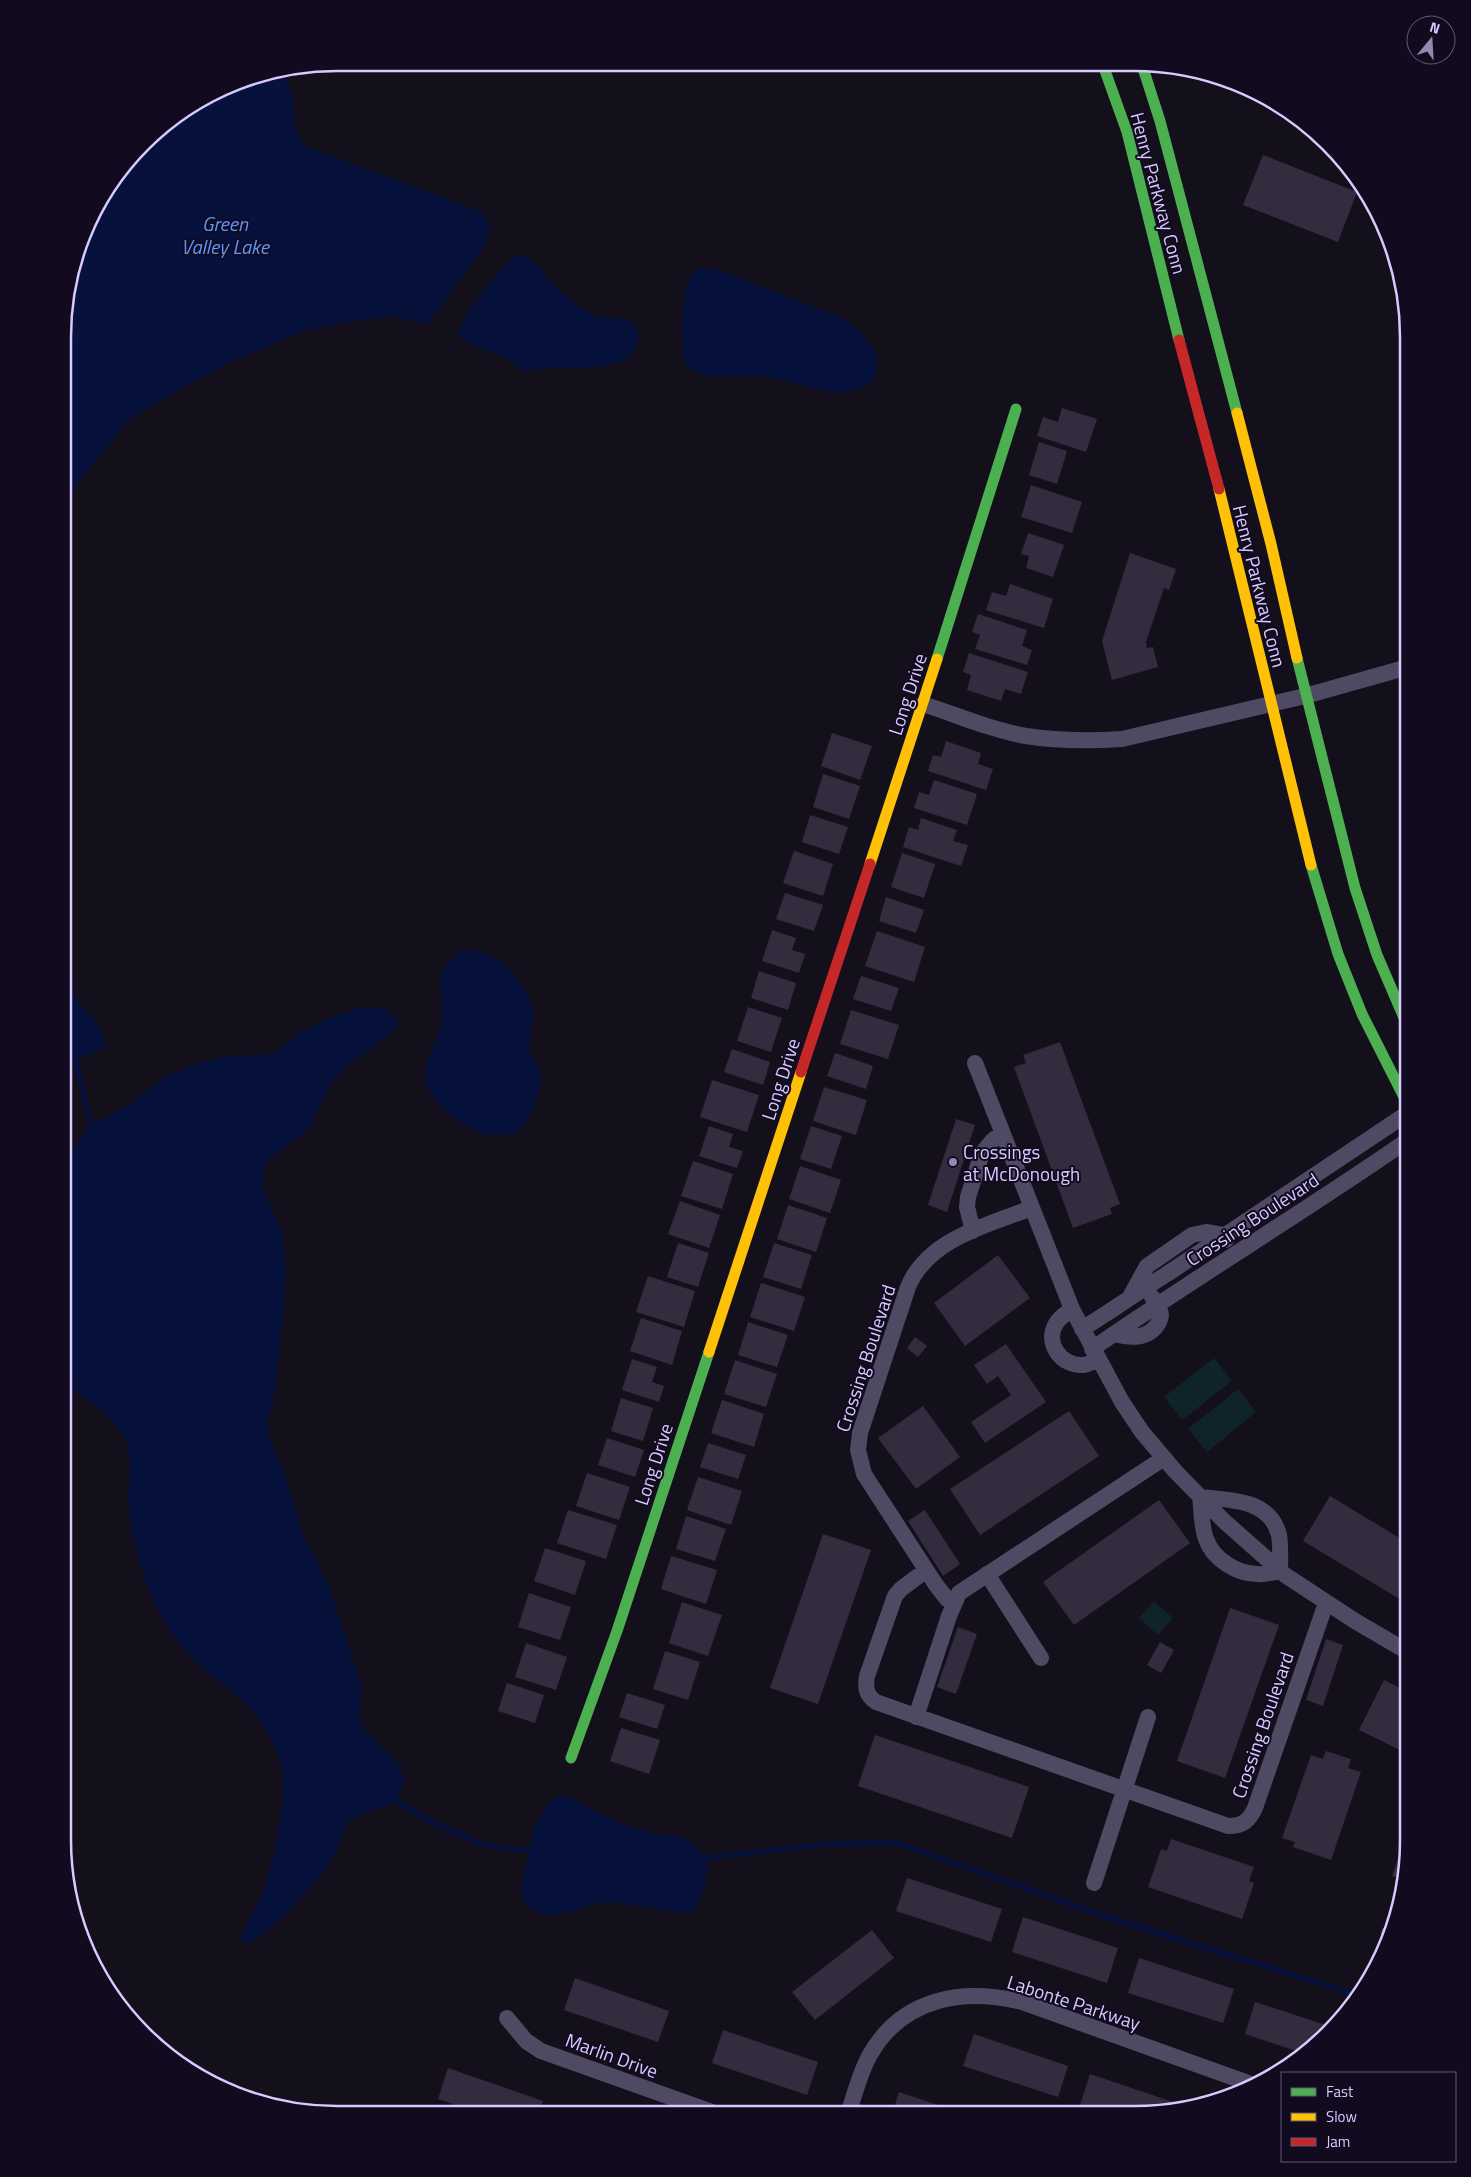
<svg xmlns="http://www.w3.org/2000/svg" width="1471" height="2177" font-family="'Titillium Web',sans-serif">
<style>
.green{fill:#0e2428}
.water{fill:#06113c}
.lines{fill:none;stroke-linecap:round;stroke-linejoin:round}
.stream{stroke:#06113c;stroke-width:5.5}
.building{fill:#322c3e}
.street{stroke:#4f4a64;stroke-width:16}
.fast{stroke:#4caf50;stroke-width:11}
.slow{stroke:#ffc107;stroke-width:11}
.jam{stroke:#c62828;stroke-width:11}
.poi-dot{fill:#9388af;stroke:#120b20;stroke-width:2}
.labels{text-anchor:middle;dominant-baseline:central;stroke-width:4;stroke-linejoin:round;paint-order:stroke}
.street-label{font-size:19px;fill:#d8c9ff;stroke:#120b20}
.poi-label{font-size:19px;fill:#d8c9ff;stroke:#120b20;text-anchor:start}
.water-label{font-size:20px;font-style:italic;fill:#5797ff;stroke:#120b20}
.rim{fill:none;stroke:#d8c9ff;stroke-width:2.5}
</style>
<rect width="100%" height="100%" fill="#13101b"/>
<path class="green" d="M1214,1358L1232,1381L1182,1420L1164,1397Z
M1238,1389L1256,1412L1207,1452L1188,1429Z
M1154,1601L1173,1618L1158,1635L1139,1618Z"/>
<path class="water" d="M285,71C288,80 291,90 292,99C294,117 294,131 305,146L482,212L491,228L484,246L428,324L396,317L365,319L300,332L231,362L174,392L129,420L75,486L65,517V301L99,200L156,130L248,77Z
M514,256C535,252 549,283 563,294C573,302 582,310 594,315C607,320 624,314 634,325C638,330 639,336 637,343C631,374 574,367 550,368C542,368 535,371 527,371C518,370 513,363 505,358C488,349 472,349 458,335C463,314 498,272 514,256Z
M702,268H712L839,316L859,331L873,348L878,360L877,372L872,381L864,387L850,392L835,393L764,376L710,377L690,369L686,365L683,356C682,329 678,291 696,269Z
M464,950C496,949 532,983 533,1015C534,1025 529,1035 529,1045C529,1055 539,1064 540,1073C543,1088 530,1122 518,1132C503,1135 487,1137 473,1130C456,1122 424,1095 425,1074C426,1056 438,1041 441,1023C447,992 426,969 464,950Z
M64,953L75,998L102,1030L106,1048L64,1065Z
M359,1008L387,1009L398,1020L397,1026L393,1032L345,1067L330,1085L309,1128L269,1160L263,1171V1187L281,1231L286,1264L285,1290L276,1386L267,1423L270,1440L285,1474L302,1532L329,1587L362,1687L360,1719L364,1729L399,1765L404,1779L400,1794L389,1805L360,1814L346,1824L338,1848L326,1869L290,1910L266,1932L249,1944L243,1942L241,1938C246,1923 255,1911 261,1897C271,1873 287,1799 283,1774C279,1748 260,1716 241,1699C229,1688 214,1679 203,1668C187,1653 170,1633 160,1614C144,1583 133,1544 129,1509C126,1485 137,1458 123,1435C108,1412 85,1399 63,1383L64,1160L91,1126L127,1106L164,1078L200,1062L223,1057L274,1054L300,1032L328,1019Z
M566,1796L616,1822L651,1833L683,1837L698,1848L708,1866C703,1887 706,1898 689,1914L612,1902L597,1903L578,1910L552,1915L535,1911L526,1905L520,1890L534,1829L545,1809L553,1798Z"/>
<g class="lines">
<path class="stream" d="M76,1061L91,1126
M394,1800L432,1822L481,1844L528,1851
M705,1858L826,1844L897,1843L1107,1917L1358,1995"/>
</g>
<path class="building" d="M1263,155L1357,192L1338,242L1243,205Z
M1062,408L1097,419L1086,452L1037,436L1043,417L1058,422Z
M1039,442L1067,451L1057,484L1029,475Z
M1031,485L1082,502L1072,533L1021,517Z
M1028,533L1064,545L1053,577L1026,568L1029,556L1021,554Z
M1130,553L1176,569L1169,590L1164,588L1146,642L1147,648L1153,647L1158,667L1112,680L1102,641Z
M1010,584L1053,599L1044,628L986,610L992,592L1006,596Z
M978,614L1027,630L1022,646L1032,650L1027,665L975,649L980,635L972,632Z
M969,653L1028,672L1021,694L1005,689L1001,701L967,690L971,675L963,672Z
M832,733L872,746L860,780L821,766Z
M946,741L981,753L978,764L993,769L986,790L928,771L933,755L941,757Z
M823,774L860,786L849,819L813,807Z
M934,780L977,794L967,825L914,808L919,792L929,795Z
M810,815L848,827L839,854L802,842Z
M921,818L957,830L953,841L968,845L961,866L903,847L909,827L918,830Z
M794,851L833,864L823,896L783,883Z
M902,853L935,864L924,898L891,887Z
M785,893L823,905L814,931L776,919Z
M886,897L924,910L916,933L879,921Z
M772,930L796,938L792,950L805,954L799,973L762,961Z
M877,931L925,947L914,982L865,966Z
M759,971L796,983L788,1010L751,998Z
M861,976L899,988L891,1011L853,999Z
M748,1007L782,1018L771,1052L737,1041Z
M851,1010L899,1025L888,1059L840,1044Z
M1060,1042L1120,1204L1110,1208L1112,1214L1073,1228L1014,1067L1026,1063L1023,1055Z
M732,1049L770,1062L763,1085L724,1072Z
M835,1053L873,1066L866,1089L827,1076Z
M712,1080L759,1095L747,1132L700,1117Z
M824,1087L867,1100L856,1135L813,1121Z
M956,1119L975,1125L947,1212L928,1205Z
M709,1126L733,1134L729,1147L743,1151L737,1168L699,1156Z
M811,1126L842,1136L831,1169L800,1159Z
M693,1161L733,1174L722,1209L681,1196Z
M800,1166L841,1180L830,1213L789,1199Z
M680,1201L720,1215L709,1248L668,1234Z
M788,1205L827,1218L816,1252L777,1239Z
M678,1243L709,1253L698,1287L667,1277Z
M774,1243L812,1255L801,1289L763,1277Z
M998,1255L1030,1298L965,1346L934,1303Z
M648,1276L695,1291L684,1327L636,1312Z
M761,1283L805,1297L794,1331L750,1317Z
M641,1318L682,1331L672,1365L630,1351Z
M748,1322L788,1335L777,1367L738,1355Z
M915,1337L927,1346L918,1357L907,1348Z
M1006,1344L1046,1402L985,1443L971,1422L1011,1395L998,1376L987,1384L974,1365Z
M632,1359L657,1367L652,1382L664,1386L659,1402L622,1390Z
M735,1360L777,1374L766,1407L724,1394Z
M621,1398L653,1408L643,1441L611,1431Z
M722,1400L764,1414L754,1447L711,1433Z
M923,1406L960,1457L916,1489L878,1438Z
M1069,1411L1099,1456L980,1535L950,1489Z
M607,1438L644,1450L635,1477L598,1465Z
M708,1443L746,1455L738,1479L700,1467Z
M587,1473L630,1487L619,1520L576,1506Z
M698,1477L742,1491L731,1525L687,1510Z
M1330,1496L1408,1543V1604L1303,1541Z
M1159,1500L1190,1543L1074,1625L1043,1582Z
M568,1510L617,1525L606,1559L557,1543Z
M925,1510L960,1564L943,1576L908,1521Z
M686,1516L726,1529L715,1561L676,1549Z
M823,1534L871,1550L818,1704L770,1688Z
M545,1548L586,1561L575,1595L534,1581Z
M671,1556L717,1570L706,1604L661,1589Z
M529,1593L571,1607L560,1640L518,1627Z
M682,1602L722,1615L708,1656L669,1643Z
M1230,1608L1279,1625L1225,1778L1177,1761Z
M958,1627L977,1634L956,1694L937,1687Z
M1326,1639L1343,1645L1323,1706L1306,1700Z
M1160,1642L1174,1650L1161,1673L1147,1665Z
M526,1643L567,1657L556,1690L515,1677Z
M665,1651L700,1662L688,1700L653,1689Z
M1384,1680L1408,1692V1754L1359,1730Z
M507,1683L544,1695L535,1723L498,1711Z
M627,1693L665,1705L657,1729L619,1717Z
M621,1728L660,1740L649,1774L610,1761Z
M875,1735L1029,1787L1012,1838L858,1786Z
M1326,1751L1351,1759L1348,1768L1361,1772L1331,1860L1293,1847L1295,1842L1282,1838L1311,1755L1323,1759Z
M1408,1830V1858L1404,1880L1392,1876Z
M1171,1839L1254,1867L1249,1881L1254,1883L1242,1919L1148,1887L1161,1849L1167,1851Z
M907,1878L1002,1909L991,1942L896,1911Z
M1023,1917L1118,1948L1107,1983L1012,1952Z
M872,1930L894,1958L815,2020L792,1992Z
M1139,1958L1234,1989L1223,2023L1128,1993Z
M575,1978L669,2011L658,2042L564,2010Z
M1255,2002L1332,2027L1305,2054L1245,2034Z
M723,2030L818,2062L807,2095L712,2063Z
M974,2034L1068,2066L1058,2097L963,2066Z
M448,2068L543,2101L539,2113H479L438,2099Z
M1090,2074L1182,2105L1134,2114H1100L1079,2108Z
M899,2092L965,2114H892Z
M564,2108L576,2113H563Z"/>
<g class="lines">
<path class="street" d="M923,704C957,715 991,730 1026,736C1058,741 1090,741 1122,739L1305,696L1408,667
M975,1063L1072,1309L1122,1402L1142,1432L1175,1471L1224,1521L1285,1575L1355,1621L1408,1652
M973,1231L967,1207L968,1197L982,1153L992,1141L1002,1133
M1131,1295L1147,1266L1192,1235L1206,1232L1223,1235L1226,1240
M1072,1309C1066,1313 1061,1317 1057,1322C1043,1342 1061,1367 1084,1365C1089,1364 1094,1361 1099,1359
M1082,1329C1111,1311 1138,1292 1167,1274L1408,1113
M1114,1334C1130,1338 1149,1340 1159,1322C1161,1318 1162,1315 1160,1311C1159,1306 1155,1301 1152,1297
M1092,1349C1196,1277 1304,1212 1408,1140
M1200,1497C1230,1500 1270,1499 1279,1535C1281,1547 1280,1559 1280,1571C1273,1572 1265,1575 1257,1574C1237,1574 1213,1559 1206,1539C1201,1526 1202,1511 1200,1497Z
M925,1571L901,1589L895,1596L867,1676C865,1688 866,1695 876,1702L1228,1826C1243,1826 1249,1821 1255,1808L1326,1603
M987,1574L1041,1658
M954,1602L947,1599L936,1585L864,1474L858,1450L860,1433L908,1287C928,1239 987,1225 1032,1208
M916,1717L949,1616L959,1593L1164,1458
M1094,1883L1148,1717
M1389,1934H1391
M507,2018L526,2041L541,2051L715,2113
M848,2114C855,2094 860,2071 871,2053C904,1997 964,1988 1022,2002L1254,2085"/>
<path class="fast" d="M1103,65L1127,132L1179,340
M1142,65L1160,121L1237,413
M1297,658L1355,888L1377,955L1408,1027
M937,659L1016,409
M1311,865L1338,954L1362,1014L1408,1105
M571,1758L617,1631L709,1352"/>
<path class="slow" d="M1237,413L1271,544L1297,658
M1219,489L1311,865
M870,864L937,659
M709,1352L801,1072"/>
<path class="jam" d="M1179,340L1219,489
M801,1072L870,864"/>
</g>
<circle class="poi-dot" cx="953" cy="1162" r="5"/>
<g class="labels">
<g class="street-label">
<text transform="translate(1159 193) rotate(75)">Henry Parkway Conn</text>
<text transform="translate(1260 586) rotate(76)">Henry Parkway Conn</text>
<text transform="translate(907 694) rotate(-72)">Long Drive</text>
<text transform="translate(780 1079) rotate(-72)">Long Drive</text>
<text transform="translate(1252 1219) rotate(-33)">Crossing Boulevard</text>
<text transform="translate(865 1358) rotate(-72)">Crossing Boulevard</text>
<text transform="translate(653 1464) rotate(-72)">Long Drive</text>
<text transform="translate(1262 1725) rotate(-71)">Crossing Boulevard</text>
<text transform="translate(1074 2002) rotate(18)">Labonte Parkway</text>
<text transform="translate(612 2055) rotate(20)">Marlin Drive</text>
</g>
<g class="poi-label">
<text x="963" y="1151">Crossings<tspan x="963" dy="22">at McDonough</tspan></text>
</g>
<g class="water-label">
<text x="225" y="223">Green<tspan x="225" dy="23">Valley Lake</tspan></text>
</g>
</g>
<path d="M0 0H1471V2177H0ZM337 71H1134A266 266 0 0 1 1400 337V1840A266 266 0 0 1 1134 2106H337A266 266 0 0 1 71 1840V337A266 266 0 0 1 337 71Z" fill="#120b20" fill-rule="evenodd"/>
<path class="rim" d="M337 71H1134A266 266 0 0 1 1400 337V1840A266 266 0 0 1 1134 2106H337A266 266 0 0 1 71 1840V337A266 266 0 0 1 337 71Z"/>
<rect x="1281" y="2072" width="175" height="90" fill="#120b20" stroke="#615779"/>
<rect x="1291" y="2088" width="25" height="8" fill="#4caf50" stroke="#615779"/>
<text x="1326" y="2097" font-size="15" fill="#d8c9ff">Fast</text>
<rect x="1291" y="2113" width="25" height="8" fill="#ffc107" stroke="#615779"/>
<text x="1326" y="2122" font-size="15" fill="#d8c9ff">Slow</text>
<rect x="1291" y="2138" width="25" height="8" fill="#c62828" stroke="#615779"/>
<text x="1326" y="2147" font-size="15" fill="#d8c9ff">Jam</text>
<g transform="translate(1431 40) rotate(18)"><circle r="24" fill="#120b20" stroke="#615779"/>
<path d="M0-4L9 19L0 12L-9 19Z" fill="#9388af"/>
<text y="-8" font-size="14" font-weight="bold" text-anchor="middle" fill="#d8c9ff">N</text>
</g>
</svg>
